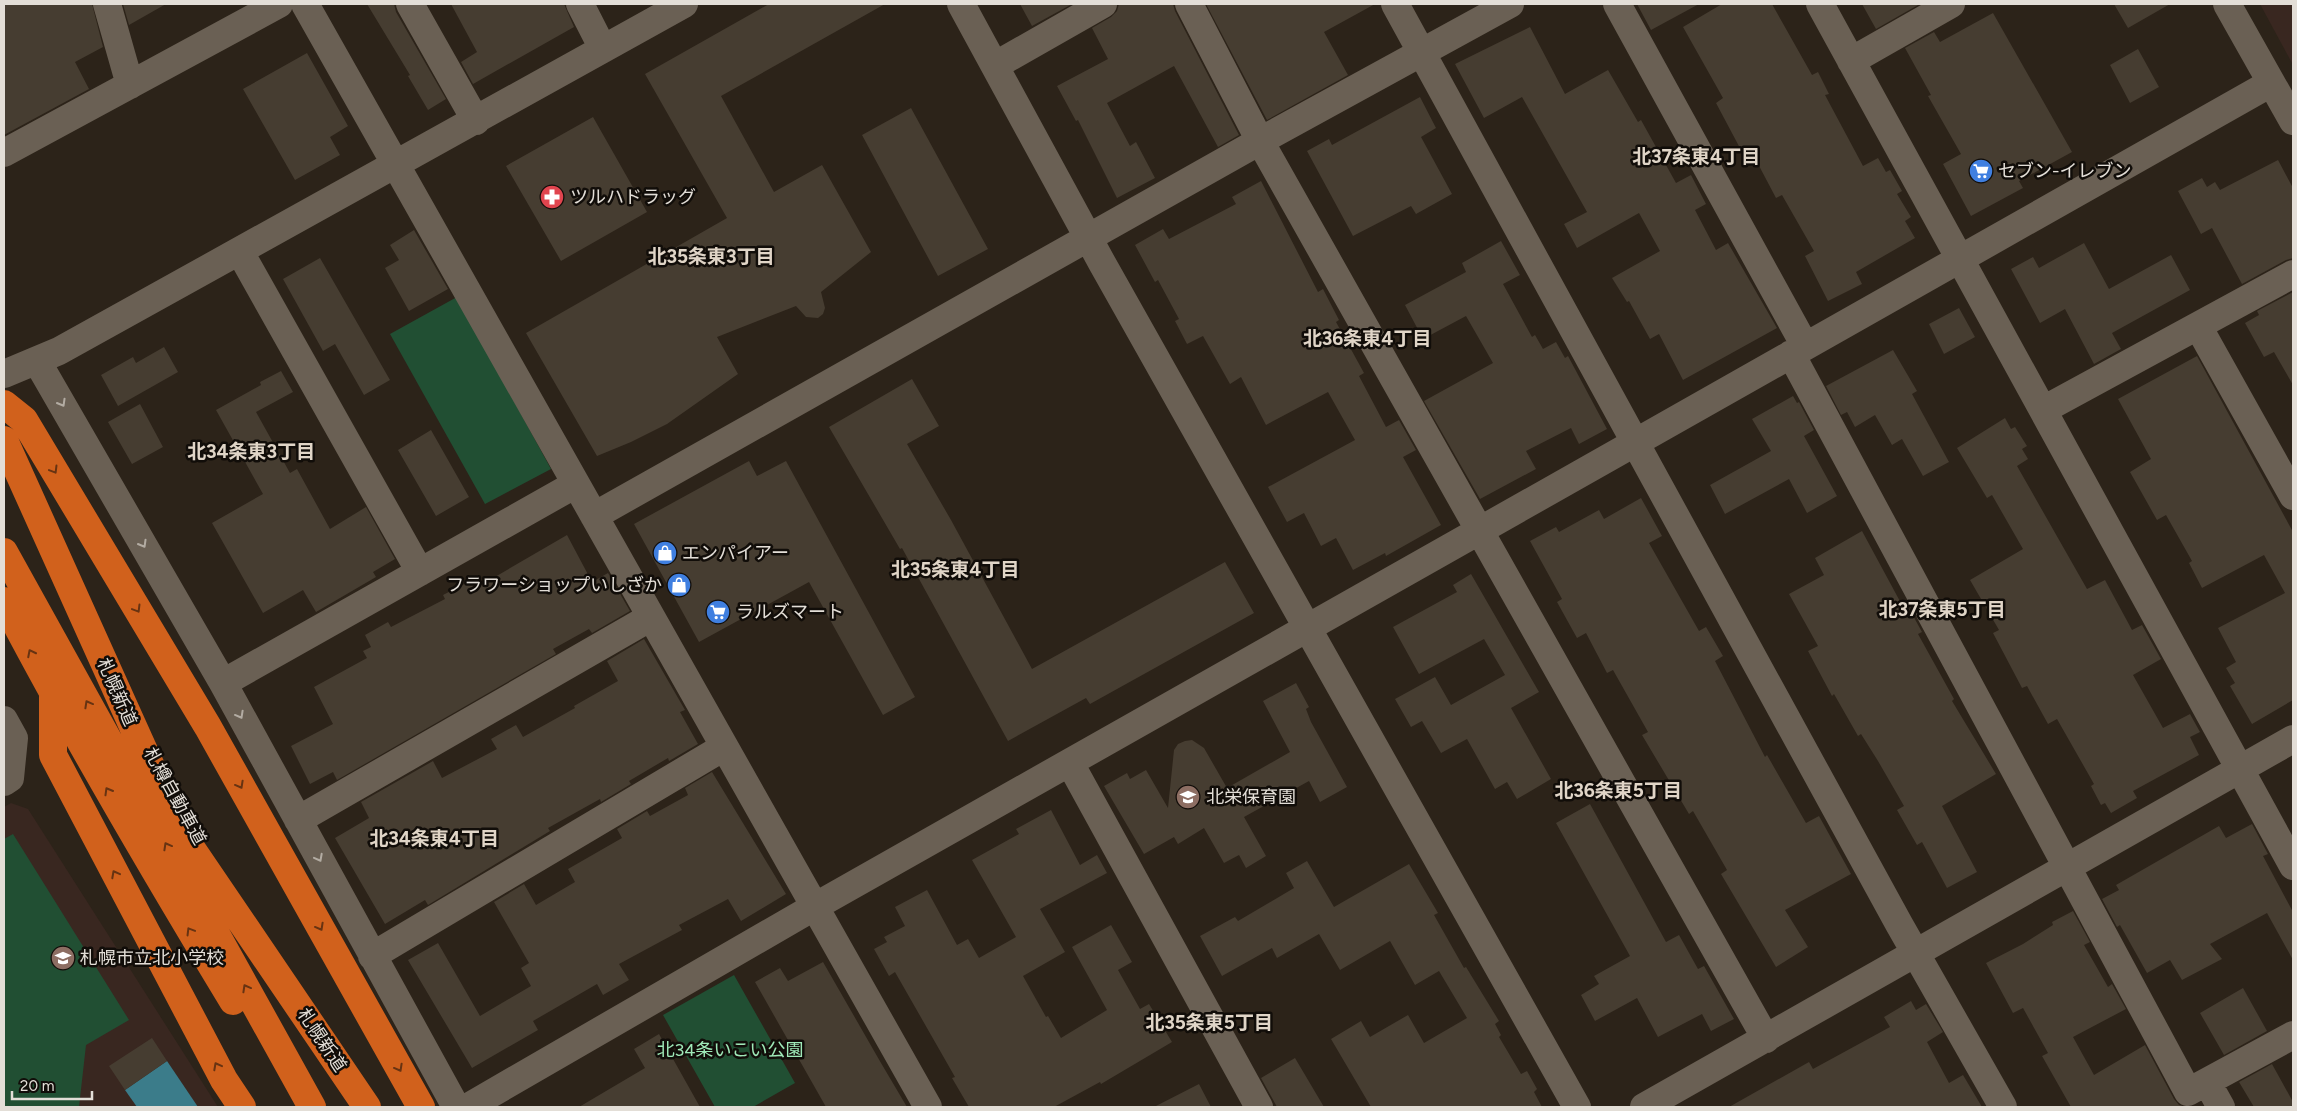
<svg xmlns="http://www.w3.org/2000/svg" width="2297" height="1111" font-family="Figtree,'Noto Sans JP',sans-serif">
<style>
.education{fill:#392720}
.green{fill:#214f33}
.water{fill:#3b7c8a}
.building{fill:#463d31}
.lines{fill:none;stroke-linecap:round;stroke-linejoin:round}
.minor{stroke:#6a6054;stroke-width:28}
.highway{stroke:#d1611c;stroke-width:28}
.oneway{stroke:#b3aca3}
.oneway2{stroke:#673312}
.labels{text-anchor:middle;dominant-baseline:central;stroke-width:5;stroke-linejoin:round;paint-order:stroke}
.poi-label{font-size:18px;fill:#e3ded7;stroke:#110d09;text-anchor:start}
.street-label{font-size:18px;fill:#e3ded7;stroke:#110d09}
.park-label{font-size:18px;fill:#9fe9b8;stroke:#110d09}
.neighbourhood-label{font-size:19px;font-weight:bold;fill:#e0d5c7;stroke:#110d09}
</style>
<rect width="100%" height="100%" fill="#2c2319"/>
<path class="education" d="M2260,4H2293V65Z
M11,803L28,809L218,1107H4V807Z"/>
<path class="green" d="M457,297L551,469L485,504L390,334Z
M13,834L129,1020L86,1045L79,1107H4V839Z
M734,975L795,1083L753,1107H715L663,1015Z"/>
<path class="water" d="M167,1061L198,1107H137L125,1090Z"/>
<path class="building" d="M4,4H92L103,47L75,62L89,89L4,135Z
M123,4H166L129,25Z
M367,4H394L396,12L446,99L428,110L408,76L410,75Z
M451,4H564L574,27L473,84L461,62L477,52Z
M769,4H885L721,96L774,192L822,165L871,252L821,292L825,308L823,314L818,318L806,317L796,306L717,337L738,374L667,424L631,442L597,456L526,333L727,218L645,74Z
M1020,4H1072L1032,26Z
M1119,4H1173L1175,11L1239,135L1218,147L1174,66L1107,103L1130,146L1136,142L1155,178L1117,198L1078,120L1076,121L1057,86L1108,59L1092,28L1111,17L1117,11Z
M1206,4H1375L1324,32L1348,75L1267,120Z
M1637,4H1699L1651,30Z
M1722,4H1772L1812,75L1818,72L1829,94L1825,95L1863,166L1878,158L1886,172L1890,170L1902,191L1897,194L1911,217L1905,221L1915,238L1856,272L1862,284L1828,301L1805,256L1814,251L1782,195L1776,198L1757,162L1751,164L1743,149L1741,150L1716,103L1723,98L1683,27Z
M1862,4H1918V5L1876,29Z
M2114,4H2170L2128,28Z
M1993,13L2072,152L2019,181L2023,188L1971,216L1943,164L1961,154L1928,96L1931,95L1905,48L1934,32L1940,42Z
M1530,27L1565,94L1608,70L1638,122L1641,120L1676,183L1691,175L1706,204L1695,210L1716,250L1728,243L1777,328L1683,380L1659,334L1650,339L1629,301L1627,302L1612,278L1660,251L1639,213L1577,248L1564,224L1587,212L1522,97L1484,118L1455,64Z
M2138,49L2159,87L2130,103L2110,65Z
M307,53L348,126L330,137L340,155L295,180L243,89Z
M1420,97L1436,128L1421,137L1452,194L1416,214L1411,206L1353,236L1307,151L1329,139L1332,145Z
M911,108L988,249L938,276L862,135Z
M593,117L647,212L561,261L506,166Z
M2278,160L2293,188V258L2286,260L2242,284L2212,228L2201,234L2178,191L2202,178L2207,187L2215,182L2220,190Z
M1261,181L1318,292L1323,289L1339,320L1336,322L1364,373L1359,376L1386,427L1399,420L1416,450L1403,457L1441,525L1386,556L1385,553L1353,570L1336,538L1321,546L1304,513L1287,522L1268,487L1355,440L1328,392L1266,425L1241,377L1230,384L1203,336L1187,344L1175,321L1179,319L1158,280L1155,282L1135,245L1163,229L1169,239L1236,204L1232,197Z
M414,230L448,289L409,311L385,268L399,260L390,245Z
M1501,241L1520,275L1503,284L1532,337L1535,335L1543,349L1556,342L1565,358L1568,356L1607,429L1579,444L1571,428L1526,451L1536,469L1480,499L1424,401L1493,363L1466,316L1423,339L1405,305L1466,272L1462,263Z
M2084,243L2109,289L2171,255L2190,290L2112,333L2121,349L2094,364L2065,309L2040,323L2011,269L2033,257L2039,268Z
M320,258L390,380L364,395L335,344L323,351L283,279Z
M2293,292V385L2274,352L2264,357L2245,323L2259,315L2257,311Z
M1959,308L1975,337L1944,354L1929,324Z
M164,347L178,372L118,406L101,375L133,357L136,363Z
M1893,350L1917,391L1912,394L1949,462L1923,476L1902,439L1892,445L1875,415L1855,427L1847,412L1841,415L1826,386Z
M2197,356L2293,532V700L2252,724L2230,686L2235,683L2226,668L2236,662L2218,628L2285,593L2264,555L2202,588L2189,563L2192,561L2166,515L2157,520L2130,472L2151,459L2118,399Z
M281,371L293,392L256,412L290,473L297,469L330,529L366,507L395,559L373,572L376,577L316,612L303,590L263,613L212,523L263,494L216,410L261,385L260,382Z
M912,379L939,426L907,444L951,520L1032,669L1225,562L1254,613L1090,704L1086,698L1008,741L902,548L900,549L829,427Z
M1793,396L1797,403L1799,402L1814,430L1804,436L1837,496L1807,513L1789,479L1725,514L1710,485L1771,451L1752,419Z
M140,404L163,447L132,464L108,422Z
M2005,418L2011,429L2015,427L2027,446L2022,449L2028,459L2017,466L2087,589L2105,580L2132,630L2142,625L2161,659L2133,675L2163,728L2190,714L2200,732L2190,737L2199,755L2133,791L2137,798L2111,813L2105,803L2101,805L2091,786L2094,784L2057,719L2048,724L2027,686L2022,688L1993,633L1999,630L1970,580L2023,549L1992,495L1987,498L1957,448Z
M431,430L469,497L436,516L398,450Z
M749,461L757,476L786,461L915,697L883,715L809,582L699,642L634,524Z
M1641,498L1662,536L1649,543L1699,631L1706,627L1723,656L1715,661L1765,757L1767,755L1806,823L1819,816L1851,874L1785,910L1808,947L1776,967L1721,874L1727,870L1693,811L1689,814L1642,735L1648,732L1613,670L1607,673L1586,633L1577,638L1557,602L1562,599L1530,541L1556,527L1559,532L1599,510L1604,519Z
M1862,531L1902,605L1906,603L1922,632L1918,634L1954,699L1952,701L1996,774L1942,806L1977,872L1947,888L1922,842L1917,845L1897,810L1904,806L1878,761L1861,734L1858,736L1834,694L1832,696L1808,651L1818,646L1789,594L1824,575L1815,558Z
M567,535L592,582L608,573L630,611L592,633L589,629L553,649L556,654L337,780L333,772L310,784L291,746L333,724L314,687L367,658L363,651L371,647L365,635L388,622L391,627L445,599L443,595L472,580L476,588Z
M1471,574L1539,692L1511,708L1551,779L1517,799L1507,782L1495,789L1467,739L1441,753L1422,721L1411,727L1395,699L1435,677L1451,705L1505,675L1484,639L1419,674L1393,627L1457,592L1453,585Z
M644,639L685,710L680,712L698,744L669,761L668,758L629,781L631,784L601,802L600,799L548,828L550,831L428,905L425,900L385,924L335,838L369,818L361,802L433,761L442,778L497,749L491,739L516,725L523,737L575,708L574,706L618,681L607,661Z
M1296,683L1309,707L1306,709L1311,722L1347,787L1320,802L1309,781L1244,817L1266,856L1246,868L1239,855L1224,863L1204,828L1178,844L1174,837L1144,854L1104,786L1127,773L1130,779L1146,770L1168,808L1174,750L1178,744L1185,741L1192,740L1204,748L1227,788L1290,752L1263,701Z
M712,772L786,894L741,921L728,899L679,925L682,930L619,964L629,980L603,995L597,984L533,1021L538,1030L472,1068L408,960L438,943L480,1016L531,986L521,968L529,963L494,902L524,884L536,905L575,882L568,869L622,838L617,829L647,811L650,816L688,795L685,788Z
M1590,804L1666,942L1679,935L1698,969L1704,966L1734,1019L1711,1031L1702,1014L1658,1037L1637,998L1595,1021L1581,995L1599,984L1594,976L1630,956L1556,823Z
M1051,810L1080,865L1097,855L1107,873L1040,909L1065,952L1023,976L1046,1017L1048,1016L1061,1038L1107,1010L1072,947L1111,925L1132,962L1118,970L1140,1009L1149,1004L1172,1042L1101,1084L1100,1082L1054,1107H969L952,1078L955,1077L895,972L889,976L874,949L887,942L884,937L905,926L895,907L927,890L957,945L968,939L979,958L1016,937L972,860L1019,834L1016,829Z
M2252,824L2268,854L2263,856L2293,912V960L2267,913L2210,944L2222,959L2182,980L2170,960L2147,973L2120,925L2117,927L2102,899L2119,890L2116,885L2219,826L2226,838Z
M1307,861L1334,907L1409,864L1438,913L1434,915L1464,968L1466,967L1499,1021L1495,1024L1501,1035L1499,1037L1521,1074L1527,1071L1537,1089L1534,1092L1542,1107H1371L1331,1039L1361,1021L1370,1037L1408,1015L1424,1043L1467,1018L1439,971L1415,985L1390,941L1340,970L1319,934L1277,958L1272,948L1222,976L1200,936L1235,917L1238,921L1294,888L1286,873Z
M2073,911L2090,942L2084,945L2108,987L2112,984L2126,1009L2073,1037L2094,1075L2145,1045L2174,1099L2179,1105L2186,1107H2071L2042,1056L2048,1053L2023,1008L2013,1013L1986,963L2023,944L2053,925L2052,922Z
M823,962L881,1063L907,1107H826L755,982L780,968L788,981Z
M2243,988L2267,1031L2224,1055L2200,1013Z
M1911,1001L1916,1010L1926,1004L1943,1032L1927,1042L1949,1083L1963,1075L1982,1107H1729L1809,1062L1813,1069L1890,1027L1884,1017Z
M659,1034L700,1107H579L645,1068L634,1049Z
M152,1038L167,1061L125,1090L109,1066Z
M1295,1058L1324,1107H1277L1261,1078Z
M2272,1064L2293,1102V1107H2254L2239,1082Z
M1199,1084L1211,1107H1154Z"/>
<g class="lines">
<path class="minor" d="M107,4L130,85
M305,4L928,1107
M410,4L476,121
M580,4L603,49
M961,4L1102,263L1577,1107
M1189,4L1260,141L1766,1039
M1395,4L1899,924L2003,1107
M1617,4L1805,346
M1820,4L2293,866
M2227,4L2293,121
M1851,61L1951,4
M996,65L1103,4
M4,153L279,4
M240,252L420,572
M2198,326L2293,496
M1791,354L2188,1092L2293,1035
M37,361L223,683L456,1107
M4,374L59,351L684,4
M2043,410L2293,274
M594,516L1260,141L1510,4
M223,683L576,484
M4,720L14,738L10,778L4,782
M1070,763L1259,1107
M298,820L651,617
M372,956L724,747
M2207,1082L2221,1107
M468,1107L814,907L2271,83
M1644,1107L2293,739"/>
<path class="highway" d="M4,404L24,420L208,727L421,1107
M4,440L181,833L367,1107
M4,552L312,1107
M4,601C75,737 153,869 233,1001
M53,697V755L224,1080L242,1107"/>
</g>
<defs><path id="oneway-chevron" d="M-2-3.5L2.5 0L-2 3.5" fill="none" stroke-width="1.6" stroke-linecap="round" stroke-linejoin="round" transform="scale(1.25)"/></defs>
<g class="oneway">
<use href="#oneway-chevron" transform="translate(62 403) rotate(60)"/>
<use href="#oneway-chevron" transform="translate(143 544) rotate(60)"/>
<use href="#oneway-chevron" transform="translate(240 715) rotate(61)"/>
<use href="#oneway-chevron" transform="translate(319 858) rotate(62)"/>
</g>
<g class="oneway2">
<use href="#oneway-chevron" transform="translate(54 470) rotate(59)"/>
<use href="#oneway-chevron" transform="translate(137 609) rotate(59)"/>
<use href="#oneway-chevron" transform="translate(31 653) rotate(-117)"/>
<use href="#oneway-chevron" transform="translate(88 704) rotate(-119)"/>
<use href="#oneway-chevron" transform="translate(240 785) rotate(61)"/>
<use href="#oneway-chevron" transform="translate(108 791) rotate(-120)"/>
<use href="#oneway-chevron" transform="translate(167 846) rotate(-119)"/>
<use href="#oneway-chevron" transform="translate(115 874) rotate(-118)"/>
<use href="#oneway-chevron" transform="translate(320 927) rotate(61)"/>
<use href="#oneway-chevron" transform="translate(190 931) rotate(-121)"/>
<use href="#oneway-chevron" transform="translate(246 988) rotate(-119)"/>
<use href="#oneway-chevron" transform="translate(217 1066) rotate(-118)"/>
<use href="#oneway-chevron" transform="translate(399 1068) rotate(61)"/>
</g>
<defs>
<g id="supermarket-disc" transform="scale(1.25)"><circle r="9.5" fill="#3f7fe0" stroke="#110d09"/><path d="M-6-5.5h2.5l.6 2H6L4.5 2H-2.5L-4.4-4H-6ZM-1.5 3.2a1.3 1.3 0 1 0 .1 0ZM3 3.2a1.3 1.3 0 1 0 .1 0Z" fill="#fff"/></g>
<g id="pharmacy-disc" transform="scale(1.25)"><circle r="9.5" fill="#e0444e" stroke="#110d09"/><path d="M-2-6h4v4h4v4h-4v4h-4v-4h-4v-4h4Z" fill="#fff"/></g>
<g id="shop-disc" transform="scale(1.25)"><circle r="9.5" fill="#3f7fe0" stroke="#110d09"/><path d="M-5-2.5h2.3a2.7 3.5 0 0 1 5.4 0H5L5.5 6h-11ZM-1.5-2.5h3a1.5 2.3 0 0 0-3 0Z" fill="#fff"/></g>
<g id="school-disc" transform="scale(1.25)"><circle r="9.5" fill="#8d6e63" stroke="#110d09"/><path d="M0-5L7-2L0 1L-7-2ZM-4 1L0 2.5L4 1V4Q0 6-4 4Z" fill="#fff"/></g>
</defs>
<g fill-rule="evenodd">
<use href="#supermarket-disc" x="1981" y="171"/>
<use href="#pharmacy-disc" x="552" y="197"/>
<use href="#shop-disc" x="665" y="553"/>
<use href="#shop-disc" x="679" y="585"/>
<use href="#supermarket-disc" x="718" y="612"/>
<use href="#school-disc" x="1188" y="797"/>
<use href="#school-disc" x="63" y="958"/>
</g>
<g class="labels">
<g class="poi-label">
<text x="1998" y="171">セブン-イレブン</text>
<text x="570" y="197">ツルハドラッグ</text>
<text x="682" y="553">エンパイアー</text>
<text x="662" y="585" text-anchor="end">フラワーショップいしざか</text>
<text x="736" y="612">ラルズマート</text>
<text x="1206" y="797">北栄保育園</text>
<text x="80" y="958">札幌市立北小学校</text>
</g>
<g class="street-label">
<text transform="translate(117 692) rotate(66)">札幌新道</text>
<text transform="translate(175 796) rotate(61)">札樽自動車道</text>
<text transform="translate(322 1040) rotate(56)">札幌新道</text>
</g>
<g class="park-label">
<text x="730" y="1050">北34条いこい公園</text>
</g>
<g class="neighbourhood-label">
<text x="1696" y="156">北37条東4丁目</text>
<text x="711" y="256">北35条東3丁目</text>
<text x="1367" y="338">北36条東4丁目</text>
<text x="251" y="451">北34条東3丁目</text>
<text x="955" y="569">北35条東4丁目</text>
<text x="1942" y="609">北37条東5丁目</text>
<text x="1618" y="790">北36条東5丁目</text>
<text x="434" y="838">北34条東4丁目</text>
<text x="1209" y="1022">北35条東5丁目</text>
</g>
</g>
<rect width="2297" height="1111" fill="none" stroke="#e3ded7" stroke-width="10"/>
<path d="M12 1091v8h80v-8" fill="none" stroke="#e3ded7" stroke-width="2.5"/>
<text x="20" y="1091" font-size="15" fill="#e3ded7" stroke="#110d09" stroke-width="4" paint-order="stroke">20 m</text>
</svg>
